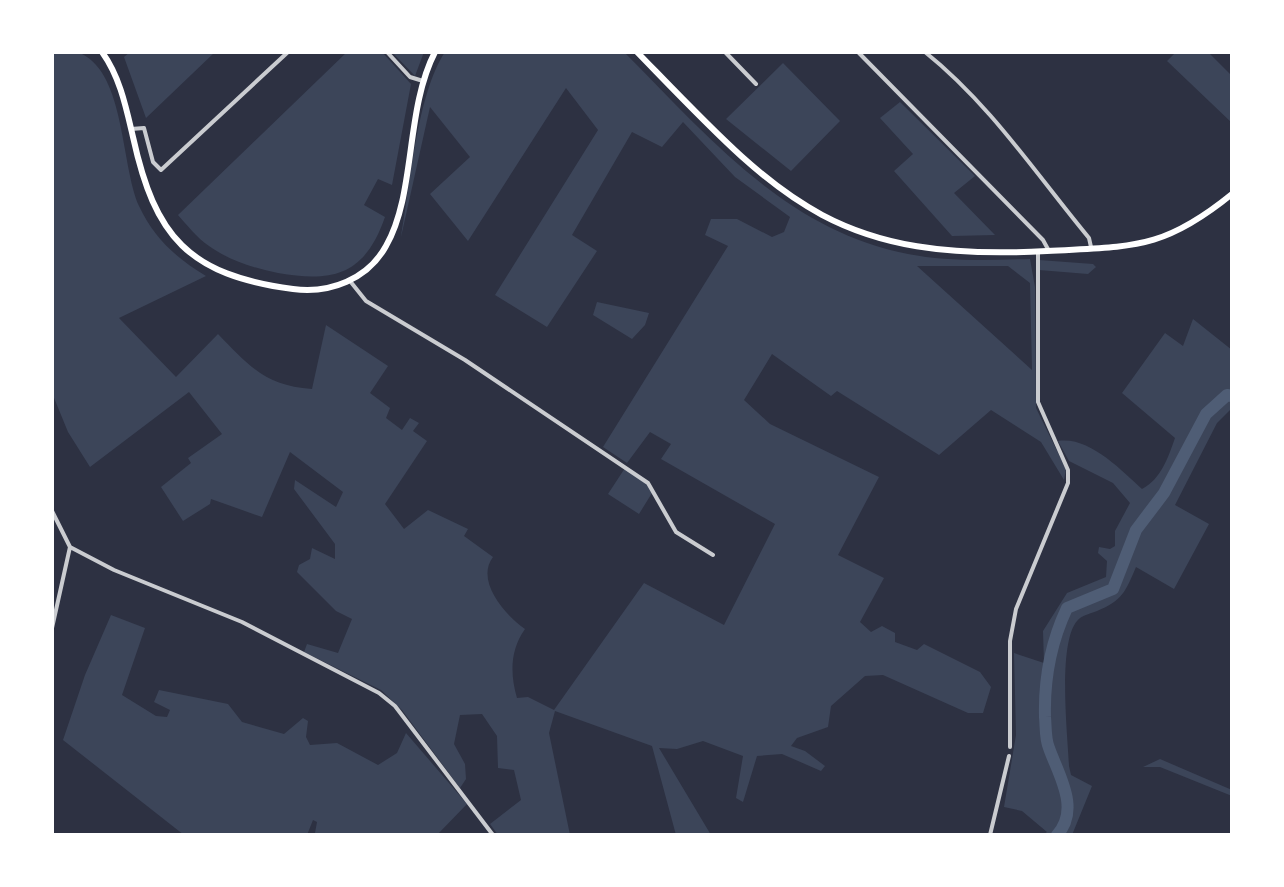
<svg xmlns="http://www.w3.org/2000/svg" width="1284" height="887" font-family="Quicksand,sans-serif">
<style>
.green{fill:#3c4559;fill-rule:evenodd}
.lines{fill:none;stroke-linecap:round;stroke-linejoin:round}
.river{stroke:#4f5d75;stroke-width:12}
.minor{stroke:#caccd0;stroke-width:4}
.secondary{stroke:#fff;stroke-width:6}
</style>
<rect width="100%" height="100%" fill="#2d3142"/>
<path class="green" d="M52,52C61,52 74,50 82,54C125,75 121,165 139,206C154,238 176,258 206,276L119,318L176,377L218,334C249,366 266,386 312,389L326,325L388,366L370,393L390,408L386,418L402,430L410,418L419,423L413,431L427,441L385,504L404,529L428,510L468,529L464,536L493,557C475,581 505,615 525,629C510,650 510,674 517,698L528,697L554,710L644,583L724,625L775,524L661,459L671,444L650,432L627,463L603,447L728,246L705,235L711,219H737L772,237L784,232L790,217L735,177L683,122L662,147L632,132L572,235L597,251L547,327L495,295L598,130L566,88L468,241L430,194L470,157L430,107L401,237C410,186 417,94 445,52H624C708,136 785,230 908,254C948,262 989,260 1030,259L1035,287L1036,408L1066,469L1064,480L1041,442L991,410L939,455L837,391L831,396L772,354L744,400L770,424L879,477L838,555L884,578L860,622L871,632L882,626L895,633V642L917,650L924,644L980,672L991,687L983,713H968L883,675L865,676L831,706L828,727L797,738L791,746L805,751L825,766L821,771L782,754L757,756L743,802L736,798L743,756L703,741L677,749L659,748L711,835H676L652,746L555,711L549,733L570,835H498L490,824L521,800L514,770L498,768L497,736L482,714L460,715L454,744L465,764L466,779L460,788L402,710L381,690L304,652L307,644L338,653L352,619L336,611L297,572L299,565L310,559L312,548L335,559V544L294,489L295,480L336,507L343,492L290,452L262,517L211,499L210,504L183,521L161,487L191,463L188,458L222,434L189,392L90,467L68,432L52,393ZM917,266H1008L1030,283L1032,370Z
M130,52H215L146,118L124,57Z
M347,52H382L411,84L392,185L378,179L364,205L385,217C365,274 335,283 278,273C254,268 230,261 209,246C197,238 187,225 178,215Z
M392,52H424L415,76Z
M1176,52H1208L1232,76V123L1167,61Z
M783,63L840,121L791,171L726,119Z
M900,102L975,176L954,193L995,235L952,236L894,171L913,154L880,118Z
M1039,260L1093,264L1096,267L1088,274L1039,270Z
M597,302L649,313L645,325L632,339L593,315Z
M1193,319L1232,350V408L1217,423L1175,505L1209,524L1174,589L1136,567C1126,591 1122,601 1097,611C1092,613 1084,615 1080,618C1056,636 1068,737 1069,766L1071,775L1092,786L1072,835H1042L1047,832L1022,811L1004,807L1016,735L1014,653L1044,663L1043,631L1067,593L1106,577L1107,561L1098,553L1099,547L1110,549L1115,546V531L1130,503L1113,483L1069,461L1058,441C1089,436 1121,470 1142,489C1161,479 1168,458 1175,438L1122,393L1165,333L1183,346Z
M625,468L647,484L652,493L639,514L608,494Z
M111,615L145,628L122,695L156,716L167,717L170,710L154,702L159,690L228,704L242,722L284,734L303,718L308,721L306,737L310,745L337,743L378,765L397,753L406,733L467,804L437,835H318L315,833L317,822L313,820L307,835H184L63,740L85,675Z
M1160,759L1232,790V796L1160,767H1143Z"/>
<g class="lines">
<path class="river" d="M1057,835C1081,809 1058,774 1049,748C1045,739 1046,727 1045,717C1044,680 1051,642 1067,608L1113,589L1136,530L1164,493L1206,414L1227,395L1232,396"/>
<path class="minor" d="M387,52L410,77L423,81
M725,52L756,84
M858,52L1043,240L1049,251
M925,52C990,104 1036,174 1089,238L1091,247
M131,129L144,128L153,162L161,170L288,52
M350,281L366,301L465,360L648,483L676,532L713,555
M52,511L70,547L114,570L242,622L379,693L395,706L493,835
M52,628L70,547
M1010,747V641L1016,609L1068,483V470L1038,402V252
M990,835L1009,756"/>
<path class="secondary" d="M102,52C120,77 126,107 133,137C155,237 188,275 293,289C330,294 368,279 386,246C416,194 405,110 435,52
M637,52C778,197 831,263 1047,251C1132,246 1162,251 1232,194"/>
</g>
<rect width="1284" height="887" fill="none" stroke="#ffffff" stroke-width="108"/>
</svg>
